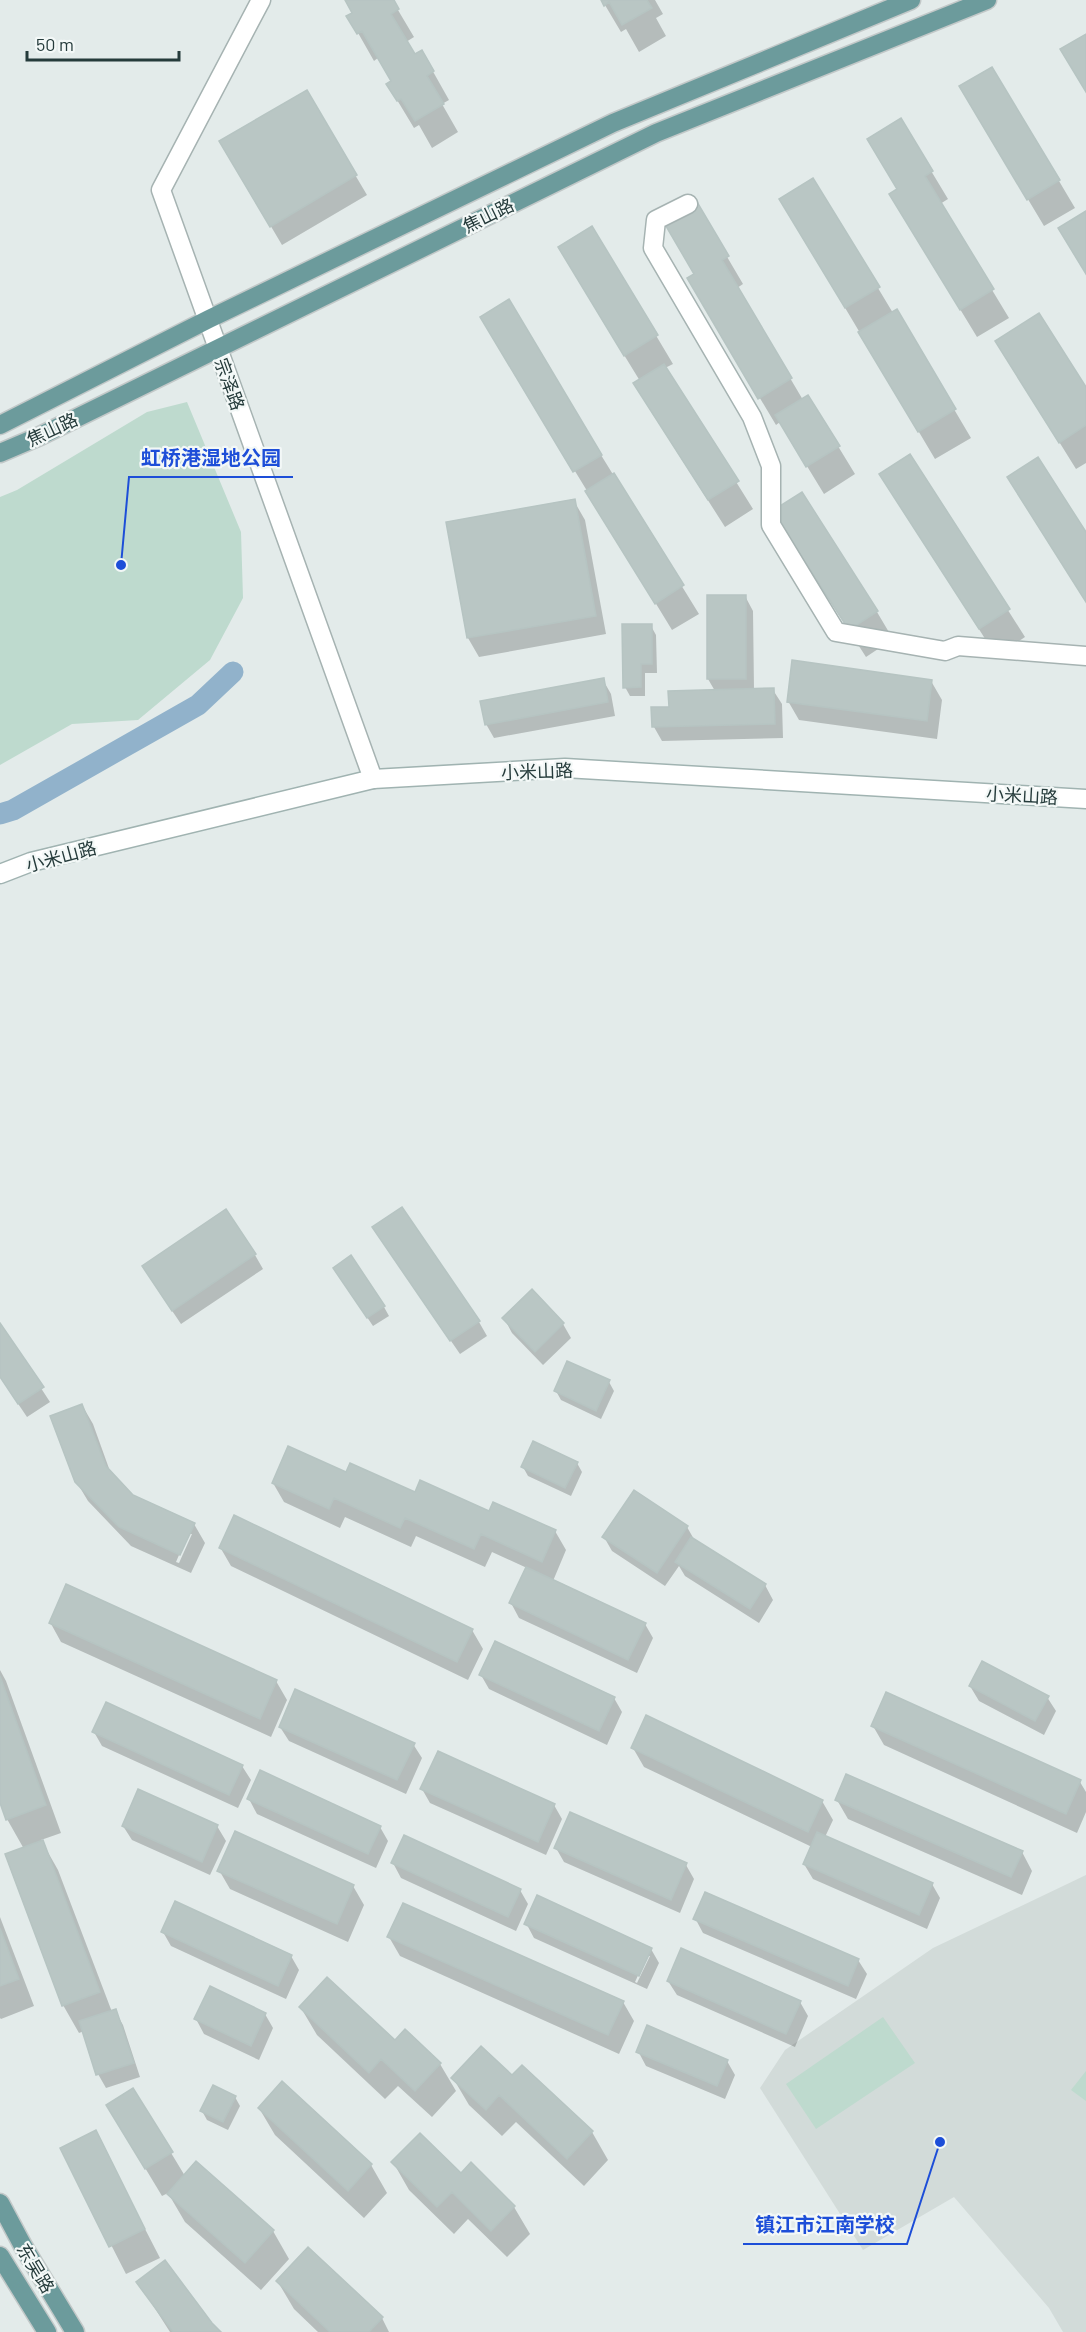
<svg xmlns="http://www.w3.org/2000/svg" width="1086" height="2332" font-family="Barlow,'Noto Sans SC',sans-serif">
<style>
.built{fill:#d2dbd9}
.green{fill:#bedace}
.shadow{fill:#0003;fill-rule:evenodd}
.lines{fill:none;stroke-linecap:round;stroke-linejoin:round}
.canal{stroke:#91b2cb;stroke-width:21}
.building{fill:#b9c6c4;stroke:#b6c4c2;stroke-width:1.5}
.street-casing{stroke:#a6b3b2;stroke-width:21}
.secondary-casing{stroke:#a0b3b1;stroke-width:21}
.primary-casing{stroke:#c2c8c8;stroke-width:21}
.street{stroke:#fff;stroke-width:18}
.secondary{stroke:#fff;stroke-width:18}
.primary{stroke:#6c9b9c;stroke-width:18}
.labels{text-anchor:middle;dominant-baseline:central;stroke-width:4.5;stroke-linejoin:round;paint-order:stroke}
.street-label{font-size:18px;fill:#253b3b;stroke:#f3f8f7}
.leader{fill:none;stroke:#1d4ed8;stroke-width:2}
.callout-dot{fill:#1d4ed8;stroke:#f3f8f7;stroke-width:2}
.callout-label{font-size:20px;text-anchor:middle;font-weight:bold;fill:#1d4ed8;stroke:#f3f8f7;stroke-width:4.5;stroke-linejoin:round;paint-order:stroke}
</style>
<rect width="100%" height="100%" fill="#e3ebea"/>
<path class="built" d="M1086,1875V2332H1063L1049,2308L954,2197L863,2250L760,2088L785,2050L933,1948Z"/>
<path class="green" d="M187,402L241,532L243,598L210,660L138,720L72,724L0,765V497L17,490L147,412Z
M883,2017L915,2063L816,2129L786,2084Z
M1086,2071V2101L1071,2090Z"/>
<path class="shadow" d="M346,0H392L414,37L406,42L415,56L422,52L449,100L442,104L458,132L432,148L419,125L414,128L388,85L393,82L379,57L374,61L349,17L354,13Z
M602,0H655L663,14L656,18L666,36L639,52L626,29L621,32Z
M306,92L367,195L282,245L221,142Z
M977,114L1059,181L1075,208L1044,226Z
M901,121L948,199L940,204L1009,318L977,337L907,222L899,190Z
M813,180L893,313L896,311L971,438L935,459L797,227Z
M696,204L743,284L737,288L803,400L808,397L855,474L824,494L780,422L776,425L705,306L695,275Z
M592,228L673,364L665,368L753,509L725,527L651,411L635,384L640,381L575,275Z
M997,342L1086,390V463L1076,469Z
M498,345L601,455L699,614L672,630Z
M910,456L1025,637L996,656L881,475Z
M574,501L585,520L606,634L479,657L468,638L448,523Z
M790,539L877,612L893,639L866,657Z
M745,596L753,611L754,690H773L782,704L783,738L662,741L654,727L670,708L715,691L708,679Z
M651,626L656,635L657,673H645V696H630L625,687Z
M603,680L611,694L615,716L494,738L486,724Z
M931,681L942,700L937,739L799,720L788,701Z
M382,1241L479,1322L487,1336L460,1354Z
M255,1255L263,1269L181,1324L152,1281Z
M340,1277L384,1307L389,1316L373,1326Z
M504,1318L563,1324L571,1338L543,1365L512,1333Z
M0,1325L50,1402L27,1417L0,1377Z
M609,1382L614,1391L601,1419L561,1400L556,1391Z
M82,1405L93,1424L111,1474L132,1496L194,1524L205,1543L191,1573L131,1546L88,1501L76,1481ZM188,1534H192L179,1563L176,1562Z
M577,1463L582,1472L571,1496L528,1476L523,1467Z
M347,1474L555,1531L566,1550L553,1581L645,1624L653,1638L637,1673L519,1618L511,1603L527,1568L492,1552L485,1567L416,1536L411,1547L345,1517L340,1528L284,1502L273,1483Z
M687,1527L695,1541L765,1585L773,1600L759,1623L685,1576L679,1566L665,1586L612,1551L604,1537Z
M220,1547L472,1630L483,1649L468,1680L231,1566Z
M50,1622L276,1681L287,1700L271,1737L61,1642Z
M0,1670L6,1681L61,1833L41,1840L58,1870L112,2012L115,2011L123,2025L140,2077L106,2088L98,2074L84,2031L79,2033L63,2005L24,1849L7,1819L0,1799Z
M481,1675L614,1698L622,1712L607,1745L489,1689Z
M970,1686L1047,1697L1056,1711L1044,1735L979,1701Z
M873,1726L1080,1782L1086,1792V1812L1077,1833L884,1745Z
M280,1727L413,1744L422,1758L406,1794L289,1741Z
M94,1732L242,1766L251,1780L238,1808L102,1746Z
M633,1748L822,1801L833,1820L825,1837L932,1884L940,1898L927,1929L813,1879L804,1864L812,1847L644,1767Z
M422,1789L554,1805L562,1819L546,1855L430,1803Z
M249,1799L380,1827L388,1841L376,1868L257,1814Z
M837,1800L1022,1852L1032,1871L1022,1895L848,1819Z
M123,1826H217L226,1841L210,1875L132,1840Z
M556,1848L686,1865L694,1879L680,1913L564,1862Z
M393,1863L520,1890L528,1904L516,1931L401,1878Z
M219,1870L353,1886L364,1905L348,1942L230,1889Z
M0,1917L34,2006L1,2019L0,2018Z
M695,1918L858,1960L867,1974L856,1999L703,1933Z
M526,1923L651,1949L659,1963L647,1989L534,1938ZM647,1956H650L637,1983L635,1982Z
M163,1932L291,1956L299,1970L286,1999L171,1946Z
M389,1937L623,2002L634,2021L619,2054L400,1956Z
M668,1981L800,2002L808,2016L795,2047L677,1995Z
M301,2008L395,2042L440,2064L456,2091L432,2117L398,2086L385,2099L317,2035Z
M265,2014L273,2028L259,2060L204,2034L196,2019Z
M638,2051L727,2061L735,2075L725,2099L646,2066Z
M522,2067L592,2132L608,2160L584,2186L516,2122L502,2136L469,2105L453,2078L512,2077Z
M282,2083L371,2165L387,2193L364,2218L275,2135L259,2108Z
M133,2090L185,2176L196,2163L273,2231L289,2259L261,2290L185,2222L168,2193L162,2196L124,2133Z
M235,2097L240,2106L228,2130L207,2120L202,2111Z
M95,2132L160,2258L126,2274L62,2149Z
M393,2162L461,2175L514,2207L530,2234L507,2257L468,2219L454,2234L409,2190Z
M138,2282L219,2332H170Z
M278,2282L382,2318L389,2332H318L294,2309Z"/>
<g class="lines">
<path class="canal" d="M0,814L13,810L198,705L233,672"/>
</g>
<path class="building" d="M345,0H394L399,9L391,14L415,54L422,50L434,71L427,76L444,104L415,121L401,99L397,101L386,84L391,81L362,31L357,34L346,16L352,13Z
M601,0H647L652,8L622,25L609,2L604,6Z
M1086,34V92L1060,49Z
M992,67L1060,180L1027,200L959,86Z
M307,90L357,175L270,227L219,141Z
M901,118L933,171L925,176L994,289L960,310L889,194L897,189L867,139Z
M813,178L880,287L845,308L779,199Z
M697,202L729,256L722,260L792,378L758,399L687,278L694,274L663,221Z
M1086,211V274L1058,228Z
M592,226L658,335L624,356L558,247Z
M509,299L602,455L573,472L480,317Z
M897,309L956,409L918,432L858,332Z
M1039,313L1086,387V425L1059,443L995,341Z
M664,364L739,481L708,500L633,383Z
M808,395L840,446L806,467L775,415Z
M910,454L1010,609L979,629L879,474Z
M1038,457L1086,532V602L1007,477Z
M614,473L684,585L655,604L585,491Z
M802,492L878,611L849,630L772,511Z
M575,499L596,616L467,638L446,522Z
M707,595H746V679H707Z
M622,624H652V664H641V687L623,688Z
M792,660L932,680L927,721L787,702Z
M604,678L608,702L485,725L480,701Z
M774,688L775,724L652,727L651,707H669L668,691Z
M402,1207L480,1321L450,1341L372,1227Z
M226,1209L256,1254L172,1311L142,1266Z
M351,1255L385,1306L367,1318L333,1268Z
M532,1289L564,1323L535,1352L502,1318Z
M0,1323L44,1387L18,1404L0,1377Z
M567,1361L610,1380L596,1411L554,1391Z
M82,1404L106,1466L133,1495L195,1523L180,1555L119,1527L75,1482L50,1416Z
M533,1441L578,1462L565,1488L521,1467Z
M288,1446L346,1472L350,1463L415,1492L420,1480L489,1511L493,1502L556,1530L542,1562L481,1534L474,1549L405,1518L400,1528L334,1498L329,1509L272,1483Z
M634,1490L688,1526L657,1573L602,1537Z
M234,1515L473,1629L457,1662L219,1548Z
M691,1537L766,1584L750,1609L675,1562Z
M526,1567L646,1623L628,1660L509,1603Z
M66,1584L277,1680L260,1719L49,1623Z
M495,1641L615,1697L599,1731L479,1675Z
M982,1661L1049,1696L1035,1721L969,1686Z
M0,1676L46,1805L6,1820L0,1803Z
M295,1689L415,1743L397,1780L279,1727Z
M886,1692L1081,1780L1066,1814L871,1726Z
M106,1702L243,1765L229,1795L92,1732Z
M646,1715L823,1800L808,1832L631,1748Z
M438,1751L555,1804L538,1842L420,1789Z
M260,1770L381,1826L368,1854L247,1799Z
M846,1774L1023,1851L1011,1877L835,1800Z
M138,1789L218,1825L202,1862L122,1826Z
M570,1812L687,1863L671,1900L554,1848Z
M235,1831L354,1885L337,1924L217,1871Z
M817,1832L933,1883L919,1915L803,1864Z
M404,1835L521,1889L508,1917L391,1863Z
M43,1840L100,1992L62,2006L5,1854Z
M705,1892L859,1959L848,1986L693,1919Z
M537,1895L652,1948L639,1976L524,1924Z
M175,1901L292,1955L278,1986L161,1932Z
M403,1903L624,2001L608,2035L387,1937Z
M0,1928L19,1979L0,1986Z
M681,1948L801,2001L786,2034L667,1981Z
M327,1977L395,2040L405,2029L441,2063L415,2091L381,2059L369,2073L299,2007Z
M210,1986L266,2013L251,2046L194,2019Z
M116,2009L134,2063L96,2075L79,2021Z
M647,2025L728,2060L717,2086L636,2052Z
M481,2046L512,2075L522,2065L593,2131L567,2159L499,2095L486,2110L451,2078Z
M282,2081L372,2164L348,2191L258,2108Z
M213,2085L236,2096L223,2122L200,2111Z
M133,2088L173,2152L145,2169L106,2105Z
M96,2130L145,2229L109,2247L60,2148Z
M420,2133L461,2173L471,2162L515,2206L491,2231L452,2192L437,2207L391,2162Z
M196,2161L274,2230L245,2263L167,2194Z
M308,2247L383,2317L369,2332H330L276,2281Z
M165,2260L212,2323L221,2332H173L136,2282Z"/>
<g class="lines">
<g class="street-casing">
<path id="street" d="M261,0L161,190L373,779
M688,204L656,220L653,248L752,417L771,466V525L836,632L945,651L958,646L1086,656"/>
</g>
<g class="secondary-casing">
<path id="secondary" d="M0,874L31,862L373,779L565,768L1086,799"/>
</g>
<g class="primary-casing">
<path id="primary" d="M0,425L209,319L613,123L911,0
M0,453L40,436L656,133L987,0
M0,2203L23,2246L75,2332
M0,2256L47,2332"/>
</g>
<use href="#street" class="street"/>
<use href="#secondary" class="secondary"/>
<use href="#primary" class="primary"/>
</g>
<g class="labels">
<g class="street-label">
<text transform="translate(488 215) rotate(-26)">焦山路</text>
<text transform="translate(230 384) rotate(70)">宗泽路</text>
<text transform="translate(52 429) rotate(-25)">焦山路</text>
<text transform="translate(537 771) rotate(-2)">小米山路</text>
<text transform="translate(1022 795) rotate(3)">小米山路</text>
<text transform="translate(61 856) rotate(-15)">小米山路</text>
<text transform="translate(36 2268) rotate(59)">东吴路</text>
</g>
</g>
<path class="leader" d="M121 565L129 477H293M940 2142L907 2244H743"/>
<g class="callout-dot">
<circle cx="121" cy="565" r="6"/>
<circle cx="940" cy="2142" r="6"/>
</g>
<g class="callout-label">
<text x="211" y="465">虹桥港湿地公园</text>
<text x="825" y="2232">镇江市江南学校</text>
</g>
<path d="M27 51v9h152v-9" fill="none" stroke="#253b3b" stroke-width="3"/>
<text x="36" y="51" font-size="18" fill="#253b3b" stroke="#f3f8f7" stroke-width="4.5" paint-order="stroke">50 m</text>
</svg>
